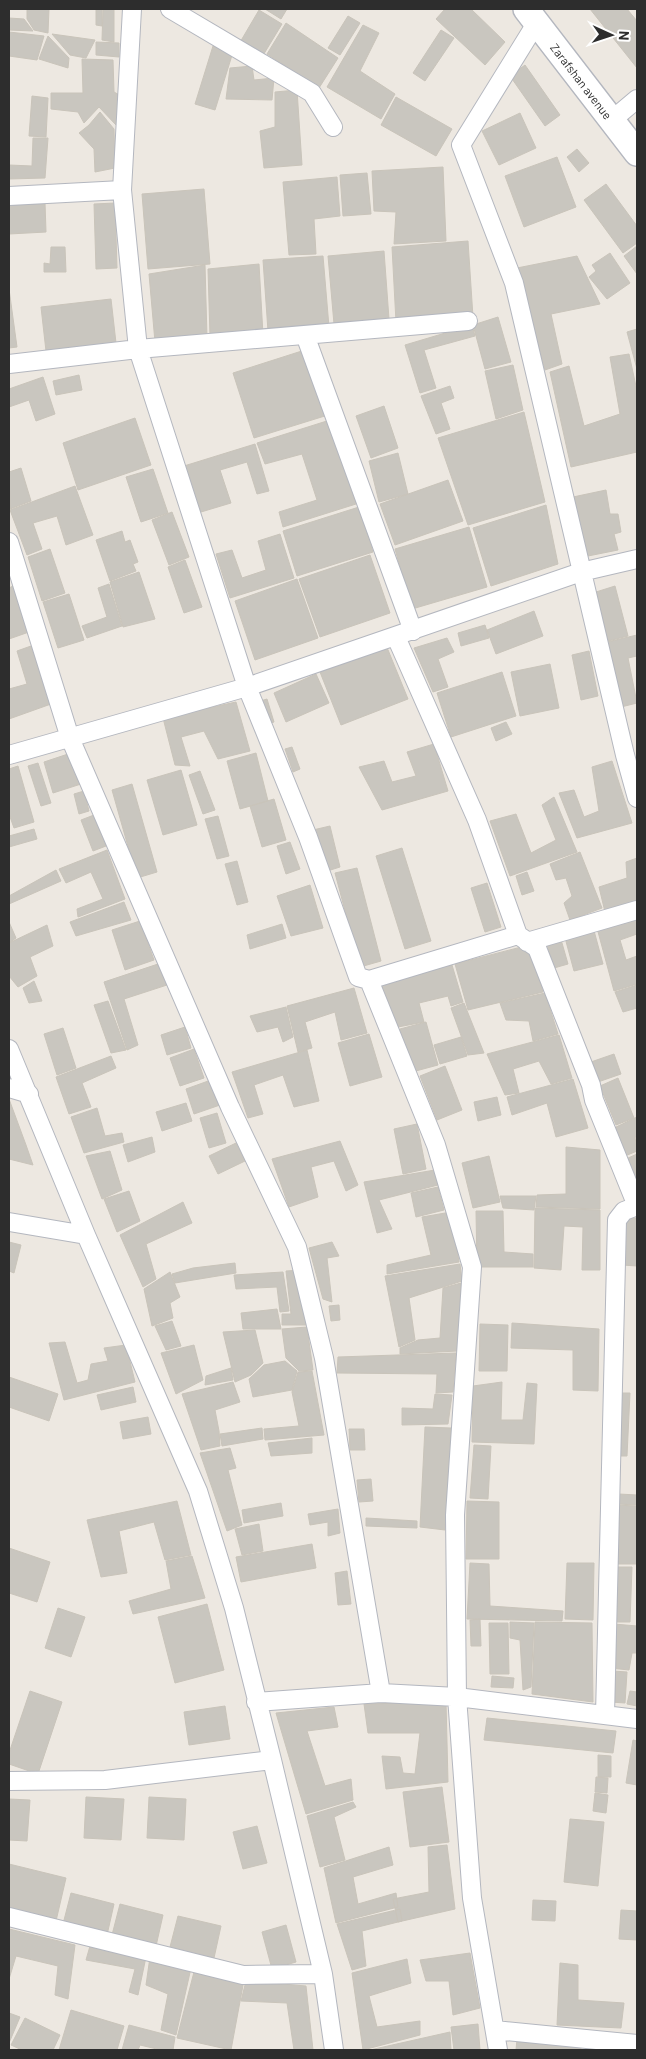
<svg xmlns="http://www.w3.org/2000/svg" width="646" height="2059" font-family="Barlow,sans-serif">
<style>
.building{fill:#c9c6bf;stroke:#c9c4ba}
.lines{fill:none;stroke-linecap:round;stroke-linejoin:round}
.minor-casing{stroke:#b4b7bf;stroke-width:20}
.secondary-casing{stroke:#b4b7bf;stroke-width:28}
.minor{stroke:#fff;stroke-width:18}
.secondary{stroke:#fff;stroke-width:25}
.labels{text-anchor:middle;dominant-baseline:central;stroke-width:4;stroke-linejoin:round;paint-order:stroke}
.street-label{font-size:12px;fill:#2d2d2d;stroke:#fff}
</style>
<rect width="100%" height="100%" fill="#ede8e1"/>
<path class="building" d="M27,9H49L48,33L34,30L27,19Z
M96,9H102V26L96,25Z
M103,9H114V42L102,40Z
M265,9H287L281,19Z
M445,9H471L505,42L485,65L436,19Z
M590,9H627L637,21V68Z
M259,10L282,24L262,57L239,44Z
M348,16L360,23L340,55L328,48Z
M9,18L24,19L33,31L9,30Z
M286,23L338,58L319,88L267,54Z
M363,25L379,33L360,71L395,94L381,119L327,87Z
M441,30L454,38L425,81L413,73Z
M9,32L44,36L37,60L9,56Z
M52,34L95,40L86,58L70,55Z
M48,36L69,58L68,68L39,59Z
M96,42L119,43V57L96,55Z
M213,46L233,52L215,110L195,104Z
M82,59L113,60L114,92L123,97V127L116,125L99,107L84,123L78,112L51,109V93H83Z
M525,65L560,115L545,126L510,76Z
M252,66L254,80L274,78L272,100L226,99L230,68Z
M297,90L302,165L264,168L260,131L275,127V92Z
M32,96L48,98L46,137L29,136Z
M396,97L452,129L436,156L381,125Z
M100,112L114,129L115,168L95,172L94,149L79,133L89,125Z
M520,113L536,148L499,165L482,131Z
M33,138H48L45,178L9,179V165L32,166Z
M577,149L589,163L579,172L567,157Z
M557,157L576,207L524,227L505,176Z
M443,167L446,241L394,244L396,212L374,211L372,171Z
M367,173L371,214L343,216L340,175Z
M337,177L340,216L314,219L316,254L289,255L283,182Z
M606,184L637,226V243L623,253L584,200Z
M204,189L210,264L148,269L142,194Z
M45,203L46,232L9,234V205Z
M115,203L117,268L96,269L94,204Z
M468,241L473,317L396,322L392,247Z
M637,246V274L624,256Z
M51,247H65L66,272H44V263L50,264Z
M384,251L389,319L334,324L328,256Z
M610,253L630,283L607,299L589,277L596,271L592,265Z
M323,256L329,327L268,331L263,260Z
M577,256L600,304L551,314L562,364L545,370L517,268Z
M259,264L263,335L210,336L208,269Z
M205,265L207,338L155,342L149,274Z
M9,289L17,347L9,348Z
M111,299L116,343L46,351L41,307Z
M498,317L511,362L485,369L473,325Z
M472,325L475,336L424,350L436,388L420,393L405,345Z
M637,329V369L627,332Z
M308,349L328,415L254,438L233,373Z
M629,354L637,391V452L571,467L550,372L569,366L584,426L620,414L610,357Z
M513,365L523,410L496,419L485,371Z
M79,375L82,390L56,395L53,381Z
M43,377L55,414L36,421L29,400L9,407V389Z
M450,386L454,398L441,403L450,429L436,434L421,396Z
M384,406L398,448L371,458L356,416Z
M524,412L545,502L468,525L438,438Z
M135,418L151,465L78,490L63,443Z
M330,420L356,504L283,527L279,512L317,500L302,454L265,464L257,443Z
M255,444L269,491L257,494L247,462L220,470L231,503L201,512L184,466Z
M398,453L408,494L379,502L369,461Z
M21,468L31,501L10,509L9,472Z
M153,469L168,513L141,522L126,477Z
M448,480L463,521L395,545L380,504Z
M75,486L93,535L66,545L57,516L33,523L42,549L27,555L10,510Z
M606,490L610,514H618L621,532L614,534L618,550L588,556L573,497Z
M546,505L558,564L491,586L473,528Z
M359,507L373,552L297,576L283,531Z
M172,512L189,557L169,565L152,520Z
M469,527L487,587L412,609L395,549Z
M122,531L125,542L130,540L138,562L133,564L136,571L110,581L96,540Z
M280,534L294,578L230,598L216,554L232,550L242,578L266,570L258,541Z
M50,549L65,593L42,601L28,557Z
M370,555L390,613L320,637L299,579Z
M185,560L202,607L184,613L168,567Z
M139,572L155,619L123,627L110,582Z
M297,579L318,638L255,660L235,601Z
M109,584L122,626L87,638L82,626L107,617L98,588Z
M13,586L29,632L9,639V588Z
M615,586L628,636L608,641L596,592Z
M69,594L84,640L58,648L43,602Z
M534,611L543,636L496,654L487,630Z
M485,625L489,638L461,646L458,633Z
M637,635V656L628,658L637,703L621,707L607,642Z
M447,638L454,652L438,659L448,687L433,692L414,648Z
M386,645L408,699L341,725L320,672Z
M31,646L51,704L9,719V689L27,684L17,651Z
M589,651L598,696L581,700L572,655Z
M550,664L559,708L520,716L511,672Z
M502,672L516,716L451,737L437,693Z
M316,674L329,703L286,722L274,693Z
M267,699L274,722L264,725L257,702Z
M236,702L250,751L218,759L204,731L181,737L190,766L175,765L163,718Z
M506,722L512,734L496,741L491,728Z
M434,744L448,791L382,810L359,767L384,761L392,782L416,776L407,752Z
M292,747L300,769L293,772L285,749Z
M71,753L81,784L53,793L44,762Z
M256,753L268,801L240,809L227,761Z
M612,761L632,823L577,838L559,793L574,790L584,817L599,811L592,767Z
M38,763L51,803L41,806L28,766Z
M18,766L34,822L14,828L9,814V769Z
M181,770L197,825L163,835L147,780Z
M200,771L215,810L203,814L189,775Z
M132,784L157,872L137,878L112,790Z
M84,791L89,811L79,814L74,794Z
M554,797L577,852L510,876L490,821L516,814L531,853L556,840L542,805Z
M274,799L286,840L262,847L250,806Z
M94,815L106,846L93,851L81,820Z
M218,816L229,856L217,859L205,819Z
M330,826L340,867L324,872L313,830Z
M34,829L37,839L9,847V836Z
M290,842L300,869L286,874L277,846Z
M402,848L431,941L405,949L376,856Z
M107,850L125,899L78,917L77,909L103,899L91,872L66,883L59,869Z
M580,852L602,908L570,920L564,903L572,896L566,878L556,880L550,864Z
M637,858V904L605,912L599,887L627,878L626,862Z
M237,861L248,902L237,905L225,864Z
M357,868L381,961L360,967L335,873Z
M56,870L61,881L9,904V896Z
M527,872L534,891L522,895L516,876Z
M487,883L501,927L485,932L471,888Z
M310,885L323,928L291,936L277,896Z
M124,902L131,920L76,936L70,922Z
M637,916V934L620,940L626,960L637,956V984L614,991L597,928Z
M140,921L154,960L125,970L112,930Z
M9,922L16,938L9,943Z
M282,924L286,938L250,949L247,935Z
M47,925L53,946L30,957L37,976L18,987L9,976V943Z
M593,927L603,964L574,971L564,934Z
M560,936L568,964L554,968L546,941Z
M529,945L543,992L468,1010L455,964Z
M158,964L167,985L124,999L138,1045L127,1050L104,982Z
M452,965L463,1002L451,1006L448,996L419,1003L424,1022L398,1027L380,981Z
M34,981L42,1001L29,1003L23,988Z
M637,985V1008L623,1012L615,992Z
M354,988L367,1033L341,1040L335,1012L305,1022L312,1048L298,1052L287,1006Z
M545,993L558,1034L533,1041L529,1021L506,1020L500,1003Z
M108,1001L126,1050L111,1053L94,1005Z
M464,1003L484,1053L468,1055L451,1008Z
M286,1007L293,1037L283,1042L278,1027L257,1032L250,1016Z
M426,1022L438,1065L412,1072L400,1029Z
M185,1027L191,1048L167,1055L161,1035Z
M63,1028L76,1068L57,1075L44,1034Z
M369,1034L382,1077L350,1086L338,1043Z
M559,1035L572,1078L551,1084L539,1061L513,1069L519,1093L505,1095L487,1054Z
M461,1037L467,1056L440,1064L434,1045Z
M194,1049L204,1078L180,1086L170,1058Z
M307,1050L319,1101L294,1107L283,1075L254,1085L263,1114L248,1118L232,1072Z
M614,1054L621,1074L595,1083L588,1063Z
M111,1056L116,1068L82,1083L91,1107L69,1114L56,1077Z
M445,1066L462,1110L437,1120L420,1076Z
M618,1078L634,1118L616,1125L600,1086Z
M573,1079L588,1128L556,1137L547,1103L512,1115L507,1097Z
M211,1080L220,1105L194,1114L186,1089Z
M497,1097L501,1115L478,1121L474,1102Z
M9,1099L26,1145L33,1165L9,1159Z
M186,1103L192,1121L162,1131L156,1112Z
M97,1108L105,1136L122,1133L124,1142L84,1153L71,1117Z
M217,1113L226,1143L209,1148L200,1118Z
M637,1117V1137H635L637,1151L625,1156L614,1128Z
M417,1124L426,1169L403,1174L394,1129Z
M152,1137L155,1152L128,1162L123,1145Z
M340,1141L358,1185L346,1191L334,1161L311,1167L318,1197L289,1207L272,1159Z
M236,1143L245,1161L218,1174L209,1156Z
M566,1147L600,1150V1209L536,1207L537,1195L566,1194Z
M110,1151L122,1190L102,1199L86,1156Z
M637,1154V1187L626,1159Z
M489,1156L500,1202L473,1208L462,1163Z
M435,1170L438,1185L379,1200L392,1229L377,1233L364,1182Z
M438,1187L444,1210L416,1217L411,1193Z
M129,1191L140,1221L117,1232L104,1199Z
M500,1196H536L534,1210L503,1208Z
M183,1202L192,1223L146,1244L156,1279L143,1287L120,1235Z
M535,1208L600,1210V1270H582L583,1227L564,1226L561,1270L534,1268Z
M476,1211H503L504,1252L533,1254V1267H477Z
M451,1212L459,1262L387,1274V1265L431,1255L422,1217Z
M626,1218H637V1266L622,1265Z
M9,1242L21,1245L14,1273L9,1271Z
M332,1242L339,1256L327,1258L332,1302L323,1299L309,1248Z
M235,1263L236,1273L175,1283L172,1274L193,1268Z
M460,1264L462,1281L409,1298L415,1340L399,1347L385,1276Z
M302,1270L308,1325H282V1314H291L286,1271Z
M170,1272L180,1297L170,1303L173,1318L152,1326L144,1289Z
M283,1272L289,1311L280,1312L277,1287L236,1289L234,1275Z
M461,1283L458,1351L400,1354V1348L418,1340L440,1338L443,1288Z
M339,1305L340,1320L331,1321L329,1306Z
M277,1309L281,1329H243L241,1313Z
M172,1321L181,1346L166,1350L155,1326Z
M512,1323L599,1329L598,1391L573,1390V1350L511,1348Z
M480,1324L508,1325L507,1371H479Z
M307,1327L313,1370L299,1371L286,1358L282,1329Z
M255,1330L263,1363L251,1375L235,1382L223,1332Z
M65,1342L77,1383L88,1380L91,1364L108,1361L104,1348L126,1345L135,1382L64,1400L49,1343Z
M194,1345L203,1380L176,1394L161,1353Z
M456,1353L453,1392L436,1393L437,1374L337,1373L338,1357Z
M285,1361L297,1371L292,1390L253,1397L249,1379L264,1365Z
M231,1368L233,1380L205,1385L206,1376Z
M312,1371L324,1435L265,1440L264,1429L299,1426L292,1392L298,1372Z
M9,1377L58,1394L49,1421L9,1407Z
M233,1382L240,1402L215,1410L219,1431L220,1446L201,1450L182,1394Z
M502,1382L501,1420H523L527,1383L537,1384L534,1444L472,1442L473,1386Z
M133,1387L136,1402L101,1410L97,1395Z
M620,1393H630L627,1456H616Z
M435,1394L452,1395L448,1424L402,1425V1408L433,1409Z
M148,1417L151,1434L123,1439L120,1422Z
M425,1427L451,1428L445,1530L420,1527Z
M262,1428L263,1439L222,1446L220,1434Z
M349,1429H364L365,1450H350Z
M312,1438V1453L271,1456L268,1443Z
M474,1445L491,1446L488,1499L470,1498Z
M230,1448L236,1468L228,1470L242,1525L227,1531L200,1453Z
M371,1479L373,1501L359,1502L357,1480Z
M619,1494L637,1495V1505L617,1504Z
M177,1501L191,1555L165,1560L154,1522L119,1531L127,1573L101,1577L87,1520Z
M467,1501L499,1502V1559H466Z
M281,1503L283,1516L244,1523L242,1510Z
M615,1505L637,1506V1564H614Z
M338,1509L340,1533L328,1536V1522L310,1525L308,1514Z
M366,1518L417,1521V1528L366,1526Z
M259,1524L263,1551L242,1555L235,1529Z
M312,1544L316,1568L241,1582L236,1557Z
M9,1548L50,1562L37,1602L9,1593Z
M192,1556L205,1598L133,1614L129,1601L171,1589L166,1561Z
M470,1563L489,1564L490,1606L563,1611L562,1621L467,1619Z
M567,1563H594L593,1620L565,1619Z
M615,1567H632L630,1622H613Z
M347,1571L351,1604L338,1605L335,1573Z
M207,1604L224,1670L175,1683L158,1617Z
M58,1608L85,1617L71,1657L45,1648Z
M480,1619L481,1646H471L470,1620Z
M510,1622L534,1623L531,1687L523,1690L520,1640L510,1638Z
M535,1622L592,1623L593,1702L532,1694Z
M489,1623H508L509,1674H490Z
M614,1624L637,1626V1653H632L629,1670L610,1668Z
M613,1671L627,1672L625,1703L611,1702Z
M492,1676L514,1678L513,1688L491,1687Z
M30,1691L62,1702L38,1774L9,1764V1753Z
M630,1691L637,1692V1706L627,1704Z
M446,1702L448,1782L386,1789L382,1756L400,1757L403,1773L415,1774L420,1733H368L364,1704Z
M225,1706L230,1739L189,1745L184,1712Z
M334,1707L338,1727L307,1731L325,1786L351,1779L353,1800L306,1814L276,1713Z
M487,1718L616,1731L613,1753L484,1740Z
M633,1740L637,1741V1785L626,1783Z
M598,1755L611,1756V1777H598Z
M596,1777L608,1778L607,1793L595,1792Z
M442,1787L449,1842L410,1847L403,1792Z
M595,1793L608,1795L606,1813L593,1811Z
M86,1797L124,1799L121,1840L84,1838Z
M149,1797L186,1799L184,1840L147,1838Z
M9,1799L30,1800L27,1841L9,1840Z
M353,1802L356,1807L334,1817L345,1860L320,1867L307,1816Z
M570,1819L604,1822L598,1886L564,1882Z
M257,1826L267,1863L243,1869L233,1832Z
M447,1845L455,1909L398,1922L393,1899L429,1892L428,1847Z
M389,1847L393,1865L353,1877L358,1904L396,1893L398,1907L336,1923L324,1868Z
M9,1864L66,1878L56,1921L9,1910Z
M71,1893L114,1904L107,1935L63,1924Z
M533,1900L556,1901L555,1921L532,1920Z
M120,1904L163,1915L156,1946L112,1935Z
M400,1909L402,1921L362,1931L366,1966L352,1970L337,1924Z
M621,1910L637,1911V1940L619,1939Z
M178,1916L221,1926L214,1958L170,1947Z
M286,1925L296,1962L272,1969L262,1932Z
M9,1929L75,1945L68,1999L55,1995L58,1966L16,1956L9,1979Z
M90,1946L146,1957L138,1995L129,1992L135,1969L86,1960Z
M470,1953L480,2008L453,2015L449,1981H426L420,1960Z
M150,1957L191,1968L176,2035L161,2030L168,1994L146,1985Z
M407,1959L411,1983L369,1996L377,2027L420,2021V2035L363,2050L352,1973Z
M560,1963L578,1965V2000L624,2003L621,2028L557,2025Z
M195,1968L244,1980L231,2050L177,2038Z
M246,1981L306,1986L313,2050H294L287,2003L241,2001Z
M71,2010L124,2026L117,2050H59Z
M9,2013L20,2017L9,2043Z
M25,2018L60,2035L53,2050H22L11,2045Z
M478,2024L480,2050H454L451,2027Z
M129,2025L175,2037L173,2050H161L140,2045L138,2050H122Z
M450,2032L451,2050H370Z
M517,2039L581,2046V2050H516Z"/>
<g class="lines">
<g class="minor-casing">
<path id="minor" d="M132,9L122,190L138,349L247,687L308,837L358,977L369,980L436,1145L472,1267L455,1515L457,1697L472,1898L498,2050
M170,9L312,93L333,127
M537,22L461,145L514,283L625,755L637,798
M612,120L637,99
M9,196L122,190
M305,335L413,631
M9,364L138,349L468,321
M9,542L70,738L230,1107L297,1247L324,1358L381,1693
M396,637L477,820L518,935L537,948L591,1085L594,1100L637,1206
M9,755L247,687L581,572L637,559
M527,942L637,910
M369,980L518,935
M9,1049L86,1235L198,1491L234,1608L272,1760L323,1974L334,2050
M9,1088L29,1094
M9,1222L86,1235
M256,1702L381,1693L457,1697L637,1719
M605,1715L617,1220L624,1211L637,1206
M9,1781L105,1780L272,1760
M9,1917L243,1975L323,1974
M495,2030L637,2044"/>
</g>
<g class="secondary-casing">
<g id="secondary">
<path id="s1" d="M526,9L637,153"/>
</g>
</g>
<use href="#minor" class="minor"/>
<use href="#secondary" class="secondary"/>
</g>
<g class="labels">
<g class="street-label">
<text stroke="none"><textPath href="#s1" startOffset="91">Zarafshan avenue</textPath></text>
</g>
</g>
<rect width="646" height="2059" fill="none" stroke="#2d2d2d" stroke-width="20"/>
<g transform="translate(611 35) rotate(93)" stroke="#ffffff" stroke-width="4" paint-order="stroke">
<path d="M0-4L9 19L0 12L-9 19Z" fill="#2d2d2d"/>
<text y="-8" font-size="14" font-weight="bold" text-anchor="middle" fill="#2d2d2d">N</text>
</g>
</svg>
